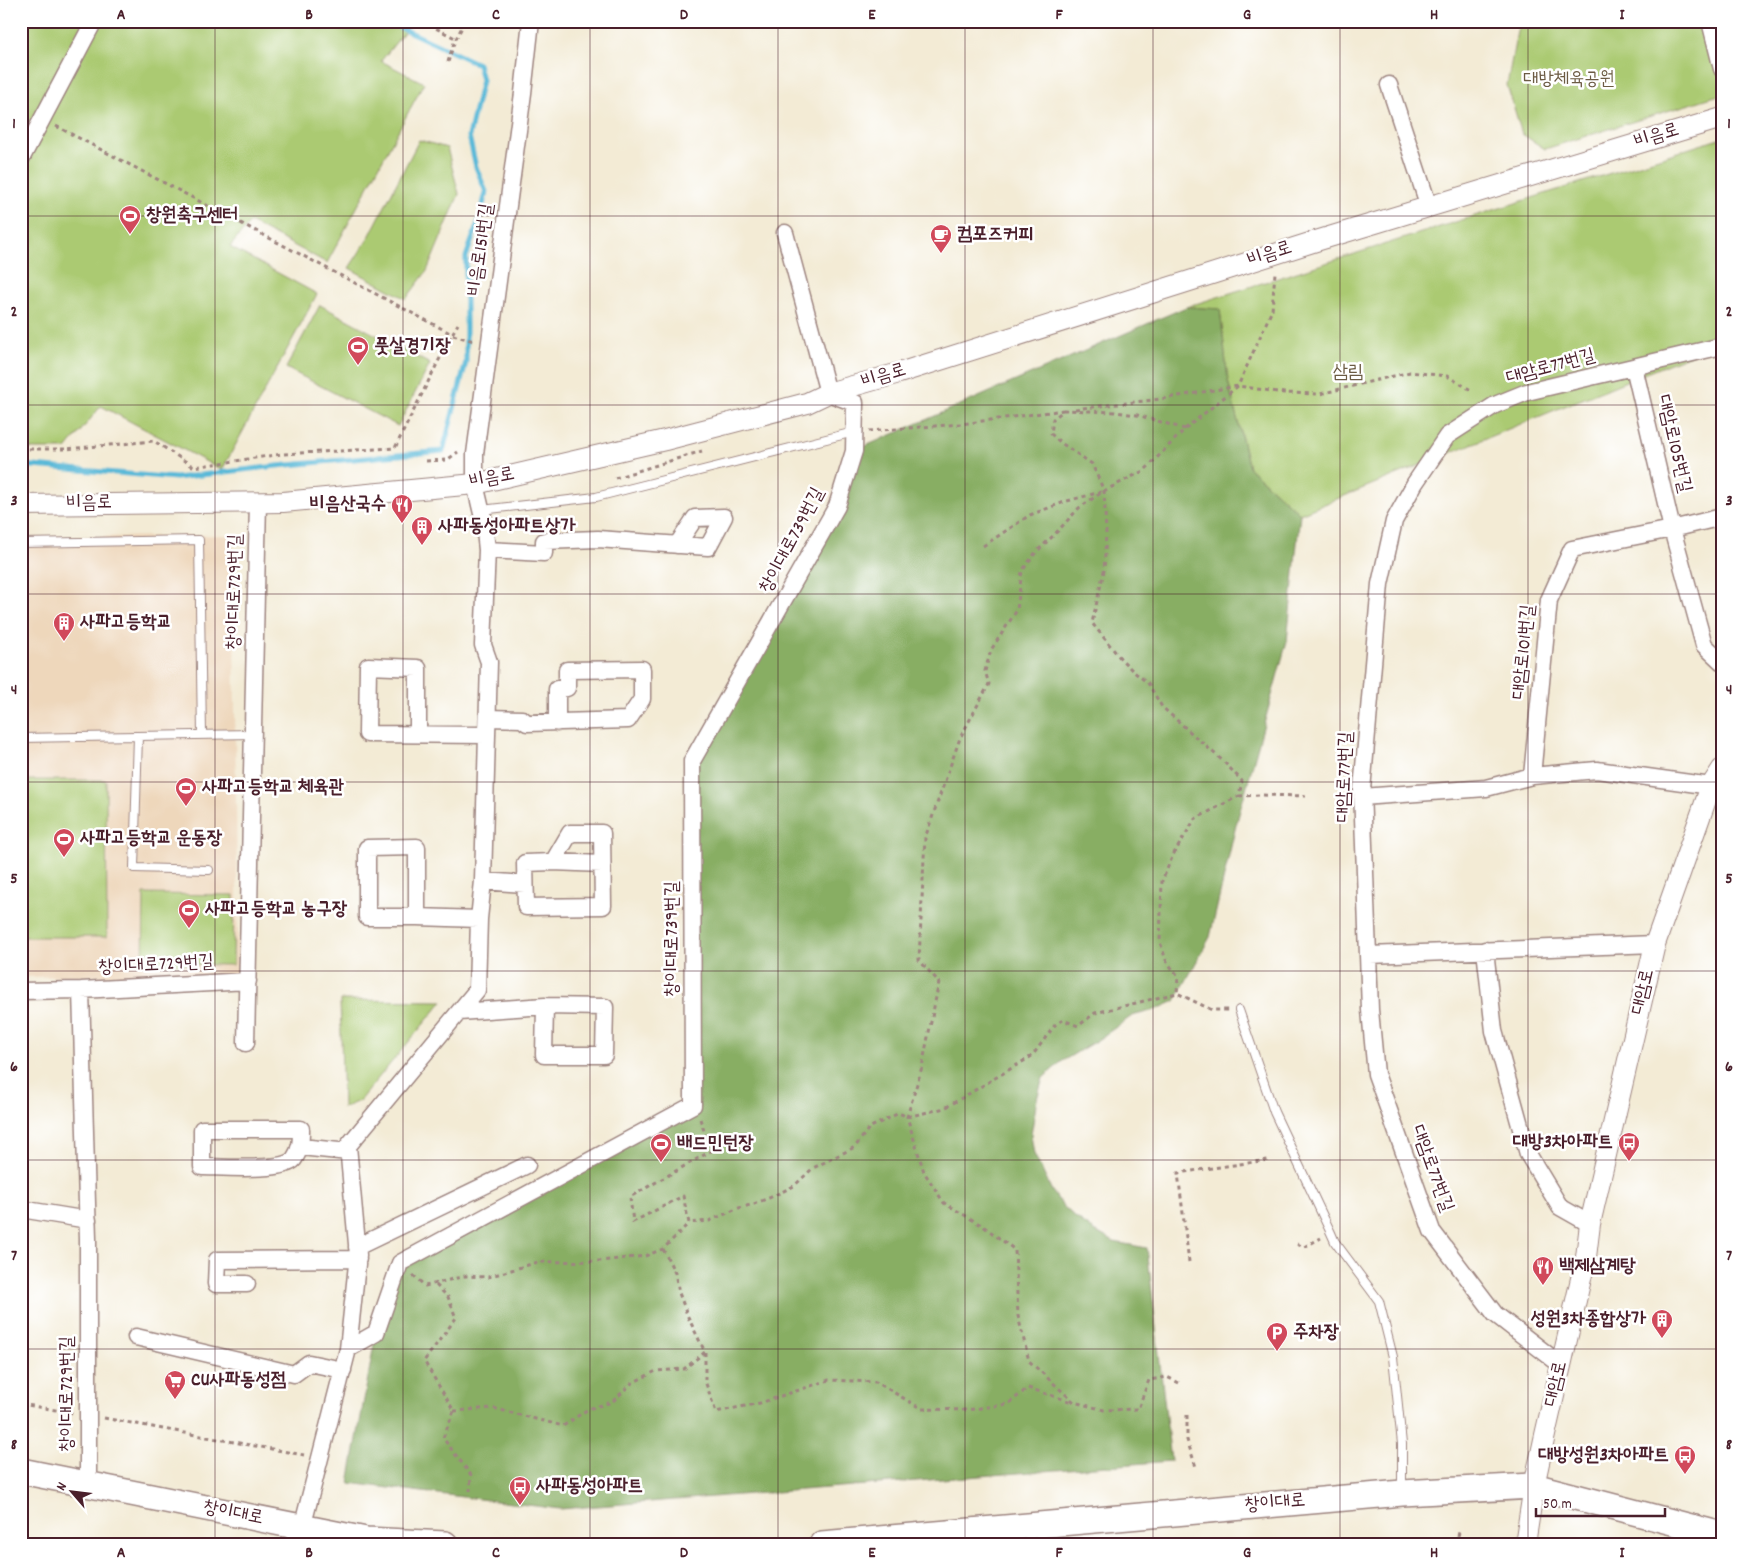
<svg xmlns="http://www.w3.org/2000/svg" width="1743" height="1565" font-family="Dekko,'Poor Story',sans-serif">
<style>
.built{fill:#eed7bb}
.green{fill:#abca72;stroke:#7a744e}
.forest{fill:#88ae64;stroke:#696648}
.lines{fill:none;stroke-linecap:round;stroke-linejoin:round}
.stream{stroke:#5ab9d8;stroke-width:5}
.service-casing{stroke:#9e8580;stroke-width:10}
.minor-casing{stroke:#9e8580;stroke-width:19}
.tertiary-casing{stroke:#9e8580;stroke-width:22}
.primary-casing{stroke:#9e8580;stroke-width:28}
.path{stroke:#9e8580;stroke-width:3;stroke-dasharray:4 4;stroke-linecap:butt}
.service{stroke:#fff;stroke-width:8}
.minor{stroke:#fff;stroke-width:16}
.tertiary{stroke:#fff;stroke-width:20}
.primary{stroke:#fff;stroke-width:25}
.grid{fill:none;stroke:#4a1f2b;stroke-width:1;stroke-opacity:0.55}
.labels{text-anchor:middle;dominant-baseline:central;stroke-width:5;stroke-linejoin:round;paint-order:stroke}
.park-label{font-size:19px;fill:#6c5b44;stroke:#fff}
.street-label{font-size:19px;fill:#4a1f2b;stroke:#fff}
.poi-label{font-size:19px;font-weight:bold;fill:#4a1f2b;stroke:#fff;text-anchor:start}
.neatline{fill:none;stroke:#4a1f2b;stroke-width:2}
.grid-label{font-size:16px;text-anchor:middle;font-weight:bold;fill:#4a1f2b}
</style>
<rect width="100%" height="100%" fill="#fff"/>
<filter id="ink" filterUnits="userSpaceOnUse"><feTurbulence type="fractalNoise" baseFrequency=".02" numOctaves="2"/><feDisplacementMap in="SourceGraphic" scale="10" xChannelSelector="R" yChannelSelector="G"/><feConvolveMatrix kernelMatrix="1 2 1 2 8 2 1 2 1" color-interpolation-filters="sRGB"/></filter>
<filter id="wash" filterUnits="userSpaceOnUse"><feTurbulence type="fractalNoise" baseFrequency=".0096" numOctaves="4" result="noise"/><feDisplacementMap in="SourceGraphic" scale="20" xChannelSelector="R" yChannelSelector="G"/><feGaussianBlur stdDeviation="1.12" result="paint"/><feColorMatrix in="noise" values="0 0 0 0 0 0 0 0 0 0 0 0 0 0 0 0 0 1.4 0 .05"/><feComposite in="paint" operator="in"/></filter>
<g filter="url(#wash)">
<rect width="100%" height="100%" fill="#f3ebd5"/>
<path class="built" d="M233,535L238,975L21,977V538Z"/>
<path class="green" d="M21,21H413L381,61L424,83L327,263L250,222L230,247L317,294L222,470L101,406L66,449H21Z
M1519,21H1722V94L1545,149L1522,134L1507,85Z
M1722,138V342L1300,514L1249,468L1228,381L1220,309L1186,307Z
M419,140L447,148L459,194L427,271L406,299L349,268L368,239Z
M320,305L430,364L398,426L286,368Z
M21,780H106L107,937H21Z
M144,894L234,895L233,965L143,964Z
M340,1000L443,1001L359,1101L343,1108Z"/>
<path class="forest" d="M1186,307L1220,309L1228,381L1249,468L1300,514L1287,641L1236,825L1210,937L1175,1001L1155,1010L1132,1016L1099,1039L1061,1062L1043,1078L1037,1099L1031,1135L1034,1154L1052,1191L1063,1206L1076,1218L1093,1230L1114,1242L1147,1248L1171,1461L560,1509L349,1483L376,1333L400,1263L693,1105L692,761L837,506L854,451Z"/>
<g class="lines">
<path class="stream" d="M21,465L176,478L277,466L443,451L466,362V257L480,217L486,192L476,167L469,136L482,80L478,64L397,26L392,21"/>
</g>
</g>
<g filter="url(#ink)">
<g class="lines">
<g class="service-casing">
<path id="service" d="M481,510L596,497L854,432
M21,543L199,540L202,735
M138,736L134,868L209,870
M21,738L253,734
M1239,1010L1274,1112L1331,1233L1335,1242L1379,1301L1393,1357L1402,1444V1488"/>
</g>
<g class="minor-casing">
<path id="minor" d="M1710,21L1722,69
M1389,85L1429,207
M21,159L94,21
M1634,367L1672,529L1704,645L1722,662
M487,550L544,553V541L598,539L708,547L724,517L695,518L677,545
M488,718L522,719L527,723L628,720L642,699V669L567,670V688L557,689V723
M418,734V668L368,666L367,734L487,735
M1532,776L1549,600L1572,549L1672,529L1722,517
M1362,797L1486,788L1532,776L1597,770L1711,786
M570,833H602L603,906L526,907L525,863L553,862Z
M417,847V917H367V848Z
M553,862L602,864
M483,881L525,884
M417,917L479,919
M1485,950L1494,1031L1528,1154L1560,1207L1590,1224
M1369,955L1655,944
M81,990L88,1239V1484
M21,991L81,990L248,981
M459,1012L545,1006L605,1007L604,1055H544L545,1006
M246,1043L258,502
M202,1129H301C301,1141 301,1149 294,1159C283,1172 220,1167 202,1167Z
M301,1147L348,1152
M21,1209L88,1220
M357,1247L527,1165
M247,1284H216L217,1260L358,1259
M136,1337L294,1374L309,1363L343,1370
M348,1349L376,1333L400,1263L693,1105L692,761L837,506L854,451L855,403L828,393L785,233
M1561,1365L1495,1314L1432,1231L1376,1074L1370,1010L1362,790L1380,584L1394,521L1415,483L1447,436L1495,405L1527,392L1722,346
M302,1528L348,1349L358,1255L348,1146L477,990L479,919L483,881L489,662L483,645L487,550L484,522L475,484V454L523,93L531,21"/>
</g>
<g class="tertiary-casing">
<path id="tertiary" d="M21,505L283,502L475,484L665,440L807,403L828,393L899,373L1316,241L1722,118
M1525,1544L1534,1486L1545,1435L1586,1257L1590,1224L1655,944L1711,786L1722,769"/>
</g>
<g class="primary-casing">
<path id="primary" d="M21,1471L366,1540L445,1544
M822,1544L1402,1493L1534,1486L1722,1535"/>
</g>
<path class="path" d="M422,21L457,39
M448,62L454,43L465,21
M56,126L452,334L458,324
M453,335L474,341
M1075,409L1161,399L1238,386L1284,393L1320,394L1410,372L1447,376L1473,391
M1185,429L1238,386L1272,310L1275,273
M869,431L961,424L1064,410
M21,449H66L154,441L194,467L282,454L395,448L452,334
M426,461L447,460L458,452
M615,478L702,451
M983,546L1030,515L1067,501L1101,492
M1239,796L1261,795L1306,796
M700,1119L711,1151L630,1197L633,1222L683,1196L689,1223L709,1221L739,1208L754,1204L769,1198L794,1186L813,1168L855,1147L869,1128L899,1113L907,1117L945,1108L1032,1056L1055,1025L1063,1020L1078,1026L1095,1013L1177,993
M1297,1244L1304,1247L1321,1238
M1189,1262L1178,1173L1268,1160
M413,1275L425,1286L465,1276L488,1277L538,1262L601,1261L645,1256L663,1249L689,1223
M436,1285L448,1297L456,1318L424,1361L454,1411L443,1438L471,1475L470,1491
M705,1352V1381L716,1412L760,1403L829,1380L876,1382L922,1409L967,1410L1008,1404L1028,1388L1072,1402
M1179,1383L1167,1377L1149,1380L1138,1409L1104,1410L1074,1402L1029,1361L1018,1316L1015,1250L983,1226L944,1203L924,1172L907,1117L922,1067L939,982L919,960L925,838L960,738L989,684L985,671L991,650L1017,610L1022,571L1036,552L1054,535L1079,508L1104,491L1145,470L1185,429L1137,415L1115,412L1064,410L1053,419L1051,434L1061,443L1092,464L1104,491L1106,532L1104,571L1092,623L1121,659L1134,672L1148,683L1162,707L1224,762L1242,781L1239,796L1195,819L1173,855L1162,881L1160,942L1166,960L1178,977L1177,993L1212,1010H1228
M21,1404L73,1413
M454,1411L493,1408L563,1426L588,1409L612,1402L632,1383L656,1371L684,1369L705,1352L688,1317L679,1293L675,1273L663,1249
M1187,1415V1440L1196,1467
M104,1418L304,1455
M1456,1544L1459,1532"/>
<use href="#service" class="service"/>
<use href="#minor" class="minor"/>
<use href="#tertiary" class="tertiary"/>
<use href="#primary" class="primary"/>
</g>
</g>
<path class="grid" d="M215,21V1544M403,21V1544M590,21V1544M778,21V1544M965,21V1544M1153,21V1544M1340,21V1544M1528,21V1544M21,216H1722M21,405H1722M21,594H1722M21,782H1722M21,971H1722M21,1160H1722M21,1349H1722"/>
<defs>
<g id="stadium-pin" transform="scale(1.125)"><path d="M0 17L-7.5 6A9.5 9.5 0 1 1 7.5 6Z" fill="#d1495b" stroke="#fff"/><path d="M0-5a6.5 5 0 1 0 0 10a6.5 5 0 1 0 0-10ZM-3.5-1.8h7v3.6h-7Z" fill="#fff"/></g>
<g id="cafe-pin" transform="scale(1.125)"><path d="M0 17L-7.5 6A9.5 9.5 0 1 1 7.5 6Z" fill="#d1495b" stroke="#fff"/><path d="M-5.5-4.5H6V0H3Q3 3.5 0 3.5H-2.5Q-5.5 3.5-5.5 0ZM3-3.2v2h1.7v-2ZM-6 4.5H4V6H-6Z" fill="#fff"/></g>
<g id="restaurant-pin" transform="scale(1.125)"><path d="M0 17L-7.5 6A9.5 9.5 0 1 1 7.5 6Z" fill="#d1495b" stroke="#fff"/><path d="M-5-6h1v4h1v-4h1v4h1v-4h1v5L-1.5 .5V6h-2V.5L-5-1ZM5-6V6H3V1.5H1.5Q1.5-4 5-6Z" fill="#fff"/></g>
<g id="building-pin" transform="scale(1.125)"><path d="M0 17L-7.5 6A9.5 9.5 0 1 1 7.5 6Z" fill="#d1495b" stroke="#fff"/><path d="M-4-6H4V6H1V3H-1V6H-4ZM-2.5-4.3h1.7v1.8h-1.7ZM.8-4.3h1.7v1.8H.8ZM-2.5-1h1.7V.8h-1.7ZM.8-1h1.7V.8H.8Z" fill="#fff"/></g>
<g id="bus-pin" transform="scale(1.125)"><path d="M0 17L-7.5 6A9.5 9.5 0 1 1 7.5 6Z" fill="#d1495b" stroke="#fff"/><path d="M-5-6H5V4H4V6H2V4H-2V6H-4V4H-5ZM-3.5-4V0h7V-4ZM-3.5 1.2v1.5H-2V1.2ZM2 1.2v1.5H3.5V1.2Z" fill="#fff"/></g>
<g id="parking-pin" transform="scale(1.125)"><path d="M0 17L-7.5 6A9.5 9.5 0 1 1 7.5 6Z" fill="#d1495b" stroke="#fff"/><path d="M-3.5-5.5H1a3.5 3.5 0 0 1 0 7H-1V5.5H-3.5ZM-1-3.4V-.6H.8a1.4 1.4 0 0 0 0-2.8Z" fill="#fff"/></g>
<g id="supermarket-pin" transform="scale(1.125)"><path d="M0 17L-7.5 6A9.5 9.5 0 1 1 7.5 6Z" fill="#d1495b" stroke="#fff"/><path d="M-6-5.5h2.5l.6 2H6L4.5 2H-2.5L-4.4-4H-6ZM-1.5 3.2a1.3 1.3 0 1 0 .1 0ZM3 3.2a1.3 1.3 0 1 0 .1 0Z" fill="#fff"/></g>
</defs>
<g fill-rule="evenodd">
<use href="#stadium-pin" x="130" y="216"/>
<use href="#cafe-pin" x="941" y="235"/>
<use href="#stadium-pin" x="358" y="347"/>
<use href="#restaurant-pin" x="402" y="505"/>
<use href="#building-pin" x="422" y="527"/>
<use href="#building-pin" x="64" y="623"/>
<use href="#stadium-pin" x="186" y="788"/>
<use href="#stadium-pin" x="64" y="839"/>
<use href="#stadium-pin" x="189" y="910"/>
<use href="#bus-pin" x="1629" y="1143"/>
<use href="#stadium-pin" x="661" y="1144"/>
<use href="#restaurant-pin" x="1543" y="1267"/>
<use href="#building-pin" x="1662" y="1320"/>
<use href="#parking-pin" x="1277" y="1333"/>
<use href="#supermarket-pin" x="175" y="1381"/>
<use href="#bus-pin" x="1685" y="1456"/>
<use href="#bus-pin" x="520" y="1487"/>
</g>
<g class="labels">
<g class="park-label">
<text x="1569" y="80">대방체육공원</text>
<text x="1348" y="373">삼림</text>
</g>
<g class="street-label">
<text transform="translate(1657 137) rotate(-17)">비음로</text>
<text transform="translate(482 250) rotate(-82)">비음로151번길</text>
<text transform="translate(1270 255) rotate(-18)">비음로</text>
<text transform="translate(1551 368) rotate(-15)">대암로77번길</text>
<text transform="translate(884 377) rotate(-17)">비음로</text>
<text transform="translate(1673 444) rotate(77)">대암로105번길</text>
<text transform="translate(492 479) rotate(-11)">비음로</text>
<text transform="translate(89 504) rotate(-1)">비음로</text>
<text transform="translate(793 541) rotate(-62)">창이대로739번길</text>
<text transform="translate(236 592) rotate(-89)">창이대로729번길</text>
<text transform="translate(1525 652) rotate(-84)">대암로101번길</text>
<text transform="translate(1346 777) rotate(-88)">대암로77번길</text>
<text transform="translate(673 939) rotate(-90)">창이대로739번길</text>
<text transform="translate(156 966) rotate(-3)">창이대로729번길</text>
<text transform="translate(1644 992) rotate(-77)">대암로</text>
<text transform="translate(1431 1169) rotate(70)">대암로77번길</text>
<text transform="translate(1557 1384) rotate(-77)">대암로</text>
<text transform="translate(68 1394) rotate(-90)">창이대로729번길</text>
<text transform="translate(1275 1504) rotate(-5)">창이대로</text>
<text transform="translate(233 1514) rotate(11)">창이대로</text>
</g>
<g class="poi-label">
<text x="146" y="216">창원축구센터</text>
<text x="957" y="235">컴포즈커피</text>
<text x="374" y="347">풋살경기장</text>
<text x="386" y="505" text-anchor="end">비음산국수</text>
<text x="438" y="527">사파동성아파트상가</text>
<text x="80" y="623">사파고등학교</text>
<text x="202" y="788">사파고등학교 체육관</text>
<text x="80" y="839">사파고등학교 운동장</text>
<text x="205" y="910">사파고등학교 농구장</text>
<text x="1613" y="1143" text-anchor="end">대방3차아파트</text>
<text x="677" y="1144">배드민턴장</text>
<text x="1559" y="1267">백제삼계탕</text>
<text x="1646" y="1320" text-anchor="end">성원3차종합상가</text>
<text x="1293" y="1333">주차장</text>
<text x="191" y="1381">CU사파동성점</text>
<text x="1669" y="1456" text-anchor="end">대방성원3차아파트</text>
<text x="536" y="1487">사파동성아파트</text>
</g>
</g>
<rect width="1743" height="1565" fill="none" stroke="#fff" stroke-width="55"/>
<g transform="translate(72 1492) rotate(298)" stroke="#ffffff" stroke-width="4" paint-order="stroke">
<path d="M0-4L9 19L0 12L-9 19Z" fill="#4a1f2b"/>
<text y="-8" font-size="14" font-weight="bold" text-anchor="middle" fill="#4a1f2b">N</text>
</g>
<path d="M1536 1508v8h129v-8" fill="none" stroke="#4a1f2b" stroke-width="2.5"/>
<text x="1543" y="1508" font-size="15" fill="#4a1f2b" stroke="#ffffff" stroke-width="4" paint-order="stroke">50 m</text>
<rect x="28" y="28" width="1688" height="1510" class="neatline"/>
<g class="grid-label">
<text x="121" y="19">A</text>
<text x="309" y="19">B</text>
<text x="496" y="19">C</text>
<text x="684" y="19">D</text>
<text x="872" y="19">E</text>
<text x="1059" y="19">F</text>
<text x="1247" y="19">G</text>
<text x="1434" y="19">H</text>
<text x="1622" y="19">I</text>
<text x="14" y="128">1</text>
<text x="1729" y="128">1</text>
<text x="14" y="316">2</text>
<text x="1729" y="316">2</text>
<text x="14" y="505">3</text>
<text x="1729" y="505">3</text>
<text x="14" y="694">4</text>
<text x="1729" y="694">4</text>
<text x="14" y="883">5</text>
<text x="1729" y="883">5</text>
<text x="14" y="1071">6</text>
<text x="1729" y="1071">6</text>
<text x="14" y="1260">7</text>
<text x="1729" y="1260">7</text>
<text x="14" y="1449">8</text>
<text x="1729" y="1449">8</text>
<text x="121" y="1557">A</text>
<text x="309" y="1557">B</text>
<text x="496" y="1557">C</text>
<text x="684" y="1557">D</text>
<text x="872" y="1557">E</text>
<text x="1059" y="1557">F</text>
<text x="1247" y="1557">G</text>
<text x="1434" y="1557">H</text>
<text x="1622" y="1557">I</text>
</g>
</svg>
